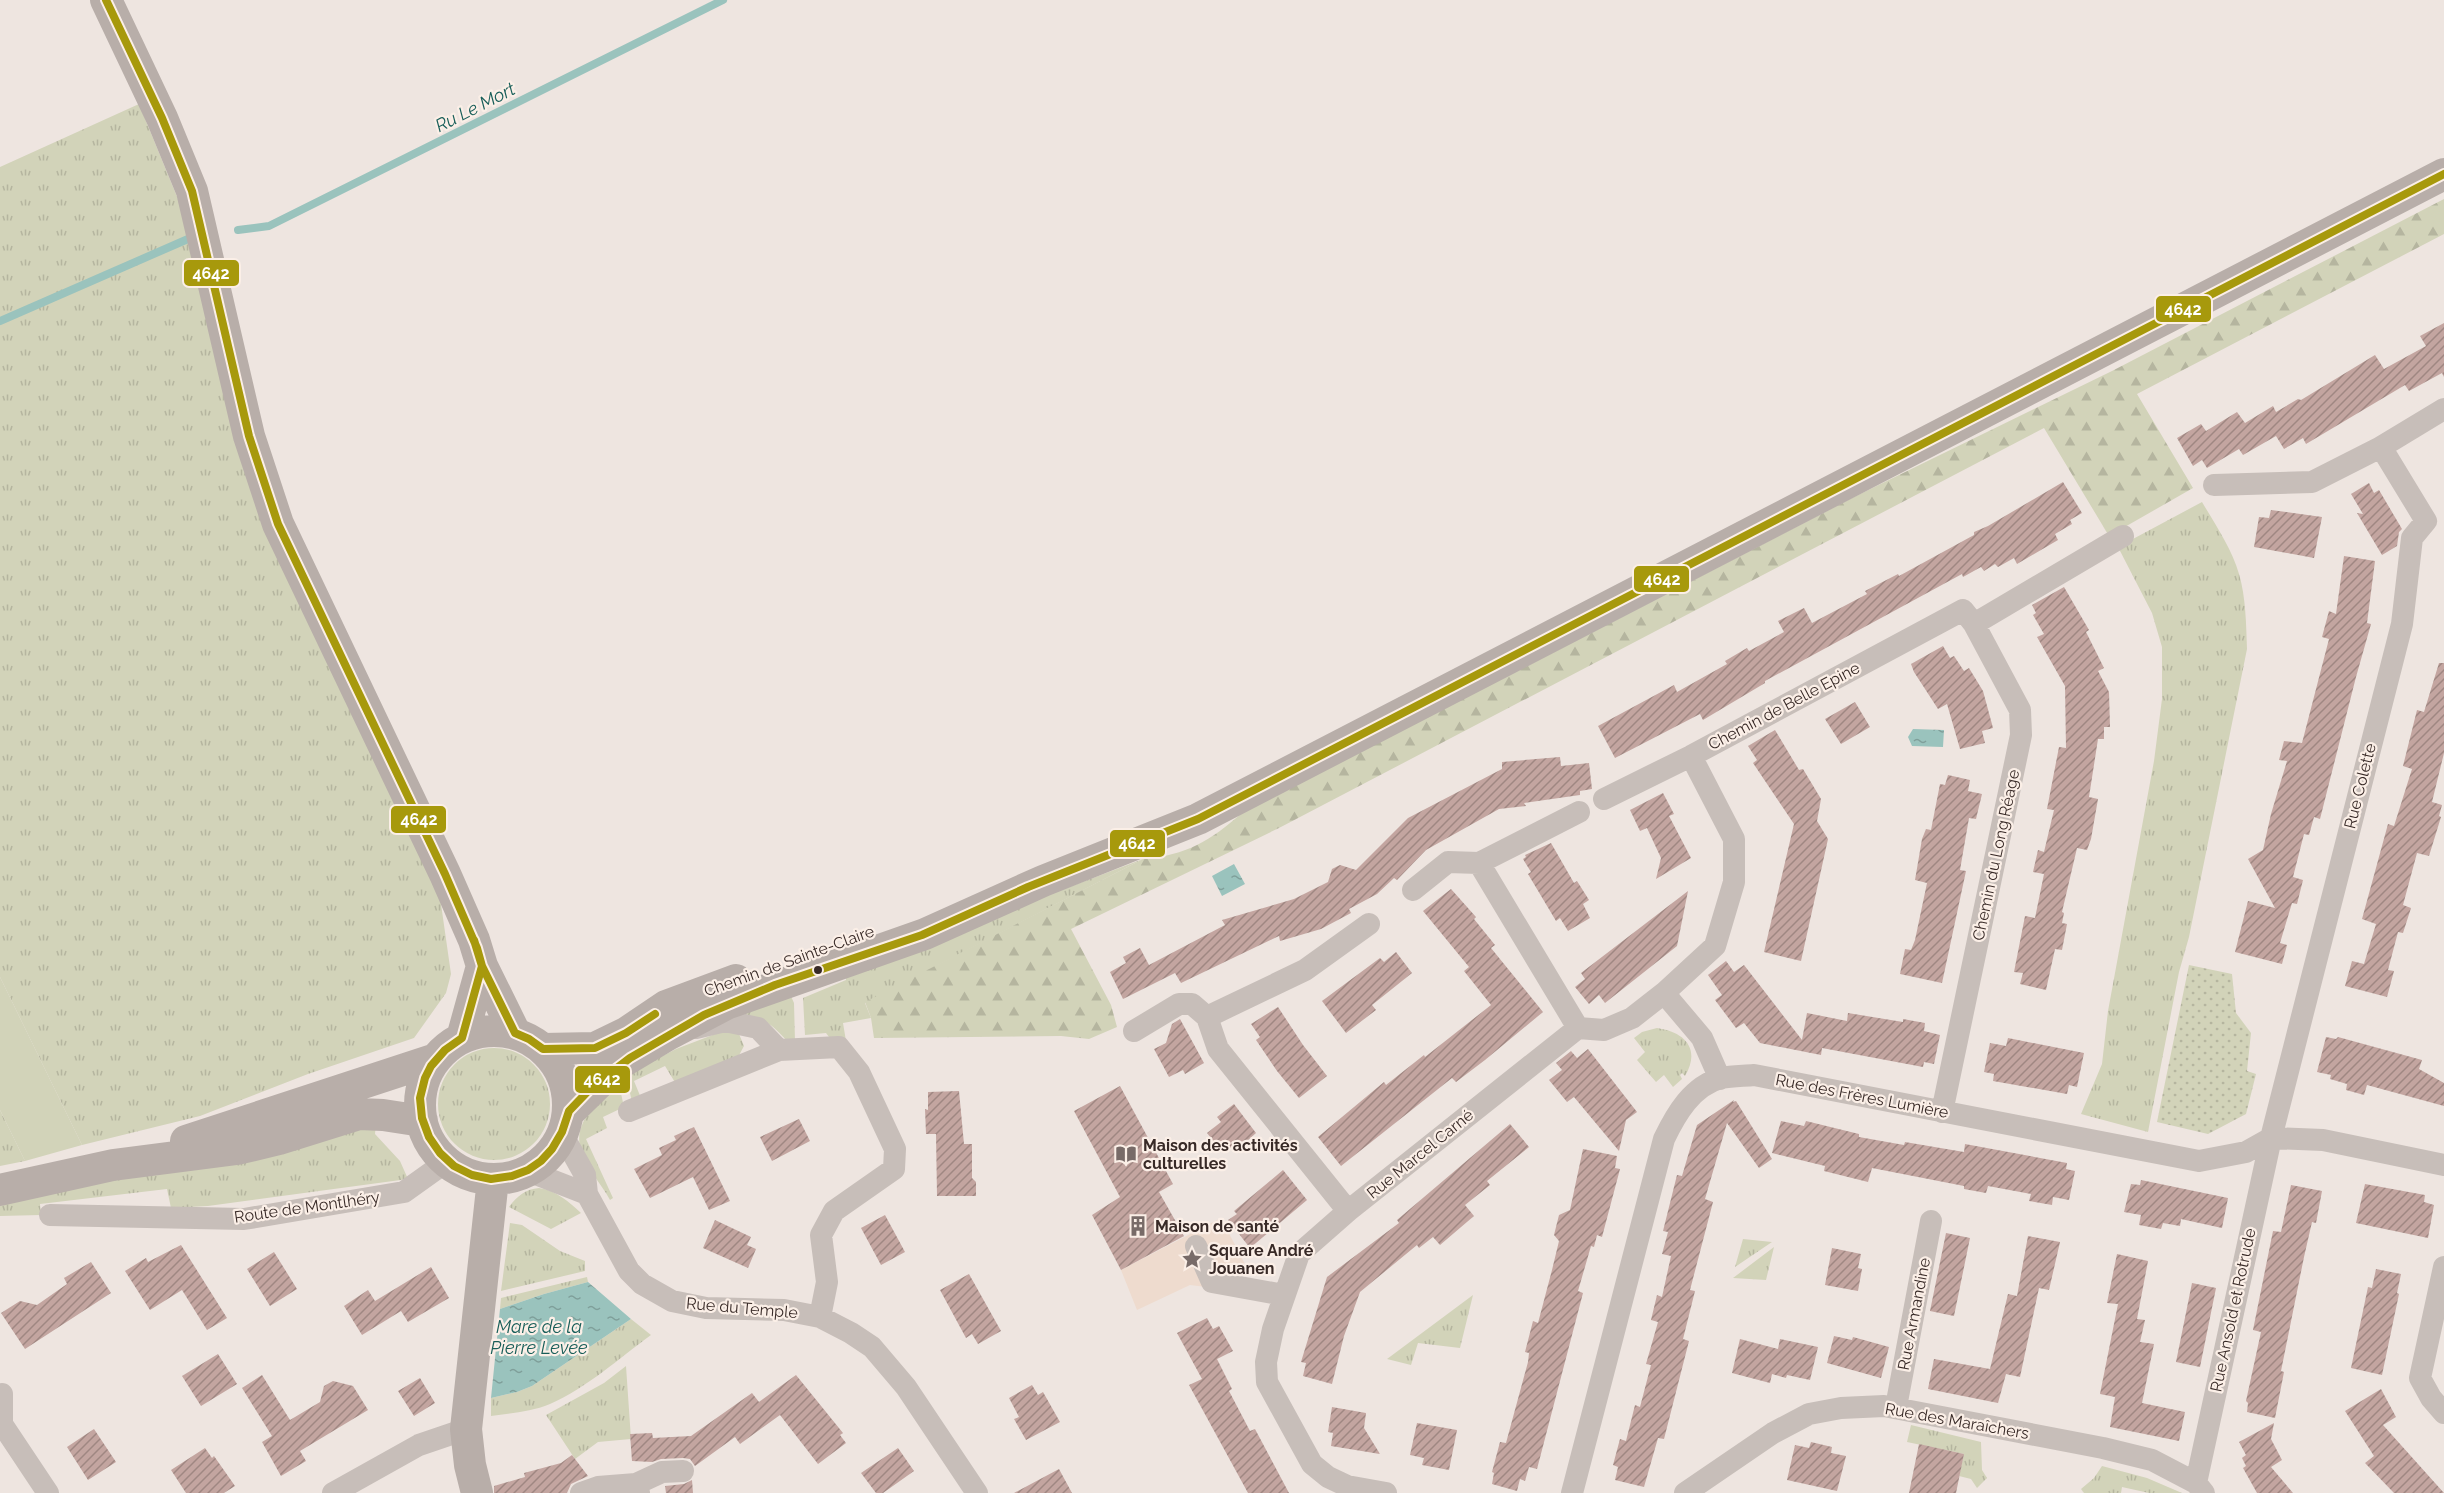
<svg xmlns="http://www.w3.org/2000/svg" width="2444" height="1493" font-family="Raleway,sans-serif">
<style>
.grass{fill:url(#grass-tufts)}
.forest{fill:url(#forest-firs)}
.park{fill:url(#park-dots)}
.garden{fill:#d2d3b9}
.plaza{fill:#eedbce}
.water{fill:url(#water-ripples)}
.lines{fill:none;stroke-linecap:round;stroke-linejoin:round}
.stream{stroke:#9ac3bd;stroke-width:8}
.building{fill:url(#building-hatch)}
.street{stroke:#c7beb9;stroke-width:22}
.secondary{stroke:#b8aea9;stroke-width:32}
.bus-1-casing{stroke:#fbefe7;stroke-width:12}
.bus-1{stroke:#a7990c;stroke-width:8}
.bus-dot{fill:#382a27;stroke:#fbefe7;stroke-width:2}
.labels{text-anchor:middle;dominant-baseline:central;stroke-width:4.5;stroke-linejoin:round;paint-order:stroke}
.street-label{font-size:16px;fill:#382a27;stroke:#fbefe7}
.poi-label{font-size:16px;font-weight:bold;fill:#382a27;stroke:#fbefe7;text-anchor:start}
.water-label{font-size:18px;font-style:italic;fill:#185e59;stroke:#fbefe7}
.line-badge{stroke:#fbefe7;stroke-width:2}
.badge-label{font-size:16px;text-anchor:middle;font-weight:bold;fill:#fff}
</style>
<defs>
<pattern id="grass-tufts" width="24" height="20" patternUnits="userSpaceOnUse" patternTransform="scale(1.5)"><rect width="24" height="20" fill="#d2d3b9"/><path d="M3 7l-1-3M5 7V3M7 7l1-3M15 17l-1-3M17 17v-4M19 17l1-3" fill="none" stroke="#b5b59f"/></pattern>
<pattern id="forest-firs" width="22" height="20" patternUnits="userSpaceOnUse" patternTransform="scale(1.5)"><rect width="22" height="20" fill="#d2d3b9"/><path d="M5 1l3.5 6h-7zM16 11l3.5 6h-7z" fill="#b5b59f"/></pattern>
<pattern id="park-dots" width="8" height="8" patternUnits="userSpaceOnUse" patternTransform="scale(1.5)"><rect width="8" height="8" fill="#d2d3b9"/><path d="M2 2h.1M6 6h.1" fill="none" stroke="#b5b59f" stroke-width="1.8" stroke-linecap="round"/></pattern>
<pattern id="water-ripples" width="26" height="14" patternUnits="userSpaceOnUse" patternTransform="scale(1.5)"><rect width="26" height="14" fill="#9ac3bd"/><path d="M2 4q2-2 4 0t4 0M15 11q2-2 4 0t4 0" fill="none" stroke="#7f9f9a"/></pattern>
<pattern id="building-hatch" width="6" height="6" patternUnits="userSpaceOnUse" patternTransform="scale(1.5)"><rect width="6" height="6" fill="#c3a5a0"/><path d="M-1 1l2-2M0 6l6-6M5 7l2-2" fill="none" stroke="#9f8782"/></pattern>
</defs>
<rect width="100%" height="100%" fill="#eee5e0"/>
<path class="grass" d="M139,104L180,204L228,400L439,890L451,974L446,993L414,1038L308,1074L200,1116L82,1145L0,977V167Z
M2202,502C2215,524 2232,549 2239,574C2246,598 2246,624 2247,649L2189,937L2179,972L2148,1132L2081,1114L2102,1064L2108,1011L2154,761L2162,699V647L2152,613L2118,547Z
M1143,859L865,1003L871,1018L843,1023L846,1041H832L826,1033L805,1035L803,998L846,980L845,972Z
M790,994L794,1003L795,1041H787C773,1026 766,1018 745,1017V1011Z
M1657,1028C1685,1032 1701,1049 1685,1076L1682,1073L1680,1075L1682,1079L1673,1087L1664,1075L1656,1082L1637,1060L1645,1052L1634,1038L1642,1032Z
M723,1031L739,1034L744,1046L737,1059L676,1084L665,1066L634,1081L641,1098L632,1102L626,1075L676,1049Z
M438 1104a56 56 0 1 1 112 0a56 56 0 1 1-112 0Z
M618,1080L624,1107L603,1117L607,1128L586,1139L613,1198L610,1200C601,1183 584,1166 580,1147C574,1120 602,1097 618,1080Z
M0,1110L25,1161L0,1166Z
M376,1123L375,1134L400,1161L408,1179L208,1206L171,1208L167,1189L40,1204L41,1215L0,1216V1203Z
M539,1188C556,1190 569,1202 581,1213L551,1229L509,1207C517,1196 526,1189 539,1188Z
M510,1223L522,1225L560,1251L585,1261V1271L501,1291Z
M1743,1239L1772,1242L1735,1267Z
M1774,1247L1766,1280L1733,1278Z
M587,1277L588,1282L544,1294L500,1309L501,1298Z
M1473,1295L1460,1348L1418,1343L1411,1365L1387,1359Z
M631,1319L651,1335C618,1359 588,1387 550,1404C531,1412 511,1413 491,1416V1398L517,1392L532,1386Z
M626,1366L631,1439L598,1442L575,1459L546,1415L604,1383Z
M1911,1425L1981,1442L1982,1470L1987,1478L1977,1488L1971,1479L1959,1476L1964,1454L1907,1442Z
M2102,1466L2147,1478L2182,1493H2149L2122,1487L2121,1493H2084L2081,1489L2094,1478Z"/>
<path class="forest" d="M2444,199V234L2137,394L2193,488L2109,536L2044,428L1279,828L1071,929L1111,1005L1117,1027L1089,1039L1061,1036L874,1038L871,1018L865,1002L1143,859C1187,855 1210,841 1242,813L1854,497L2112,371Z"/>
<path class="park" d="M2189,965L2232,974L2236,1013L2251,1033L2247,1071L2256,1074L2246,1114L2208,1134L2157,1122Z"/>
<path class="garden" d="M0,977L82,1145L25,1161L0,1110Z"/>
<path class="plaza" d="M1221,1218L1246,1266L1206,1287L1190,1285L1137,1310L1121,1270Z"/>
<path class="water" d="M1913,729L1944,730L1943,747L1912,746L1908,737Z
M1234,864L1245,884L1222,896L1212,876Z
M588,1282L631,1319L532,1386L517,1392L491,1398L500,1309L544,1294Z"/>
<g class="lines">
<path class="stream" d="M238,230L269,226L723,0
M0,321L188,239"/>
</g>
<path class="building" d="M2444,323V377L2442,373L2409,391L2405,385L2306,444L2303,438L2284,449L2276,436L2243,455L2239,449L2207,468L2202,460L2193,466L2177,438L2201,424L2206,431L2237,412L2245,423L2273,406L2276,412L2298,399L2301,400L2375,355L2384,369L2426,346L2420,336Z
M2063,482L2082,513L2070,520L2072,524L2055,534L2058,540L2017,564L2014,558L1998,567L1995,564L1984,571L1981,567L1963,577L1962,574L1765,681V683L1703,720L1700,714L1615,758L1598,726L1674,685L1677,692L1727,664L1725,661L1747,648L1749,651L1784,632L1778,621L1804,608L1812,623L1867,594L1865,591L1898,574L1899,576L1974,535V532L1988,526Z
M2369,483L2374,493L2379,490L2402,529L2399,532L2397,546L2382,555L2357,513L2363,514L2351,494Z
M2271,510L2322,517L2314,558L2254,547L2259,517L2269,518Z
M2344,556L2375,561L2367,623L2371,624L2356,677L2320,819L2314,817L2309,835L2304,834L2293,877L2303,880L2297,904L2292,903L2280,943L2287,945L2282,964L2235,952L2248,901L2275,908L2248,859L2263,850L2271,814L2287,761L2279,760L2284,741L2302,743L2329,639L2322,637L2329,611L2336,614Z
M2064,587L2089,630L2086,632L2104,668L2098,671L2109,692L2110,727H2104V739H2098L2089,797L2098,799L2091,839L2087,850L2077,848L2062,912L2064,913L2062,923L2067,924L2062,950L2055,949L2046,990L2020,984L2023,973L2014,972L2025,916L2035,918L2044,874L2033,872L2038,850L2044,852L2054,810L2047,809L2059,747L2066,748L2065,686L2037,637L2044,634L2033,615L2036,613L2032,605Z
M1943,646L1950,658L1954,656L1964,671L1969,668L1983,691L1993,728L1982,731L1985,743L1960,749L1947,704L1938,709L1914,672L1911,664Z
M2439,663H2444V753L2432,802L2442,805L2439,816L2441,817L2429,856L2417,853L2403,905L2411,908L2403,933L2398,932L2388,970L2394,971L2387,997L2345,986L2352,961L2364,964L2376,924L2362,919L2388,824L2394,826L2412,769L2403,766L2417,710L2424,712Z
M1855,702L1870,727L1841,744L1825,719Z
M1775,730L1799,770L1803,769L1821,799L1817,821L1828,839L1801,961L1764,952L1794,824L1753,763L1757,760L1748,746Z
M1560,757L1561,766L1589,763L1592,789L1580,791V795L1524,803L1526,806L1499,809L1426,850L1397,880L1394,878L1377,894L1349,909L1351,913L1321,929L1280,941L1279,936L1181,983L1175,973L1123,999L1110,972L1126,963L1123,957L1140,948L1149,965L1225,925L1222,920L1294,899L1328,882L1332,869L1340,865L1356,870L1408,818L1502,769V762Z
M1948,775L1970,780L1968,791L1982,794L1976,819L1969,818L1960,870L1966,871L1942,983L1900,974L1905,949L1911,950L1915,940L1927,883L1915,880L1922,839L1926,829L1931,830L1940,784L1945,785Z
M1663,793L1674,814L1669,816L1691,858L1656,879L1661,858L1647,828L1640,831L1630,810Z
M1551,843L1574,883L1577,881L1589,900L1583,904L1590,918L1568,931L1560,918L1556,921L1528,874L1531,872L1523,859L1526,857L1525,855Z
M1451,889L1476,917L1474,919L1495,945L1491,948L1543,1012L1485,1060L1456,1082L1452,1078L1341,1166L1318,1137L1384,1082L1386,1085L1424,1055L1425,1057L1491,1005L1464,971L1469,967L1423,911Z
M1688,891L1677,946L1605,1003L1599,995L1589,1004L1575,987L1585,979L1581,973Z
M1396,952L1412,973L1372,1005L1376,1010L1346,1033L1322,1001L1380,958L1384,962Z
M1726,961L1734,972L1744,965L1802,1040L1807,1013L1847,1021L1848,1013L1903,1022V1019L1925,1023L1924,1031L1940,1035L1934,1064L1924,1062L1923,1067L1822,1048L1821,1055L1760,1043L1744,1023L1736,1028L1715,1000L1722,995L1708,975Z
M1278,1007L1303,1045L1327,1076L1299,1098L1277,1071L1256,1040L1260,1037L1251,1024Z
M1180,1019L1204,1063L1185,1074L1183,1070L1169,1077L1154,1049L1166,1043L1172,1024Z
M2326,1037L2336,1039L2338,1037L2422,1060L2419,1069L2444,1083V1106L2367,1085L2364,1095L2346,1090L2347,1084L2330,1079L2331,1075L2317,1072Z
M2008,1038L2084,1053L2077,1087L2069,1085L2067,1094L1993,1081L1994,1074L1984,1072L1990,1043L2006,1046Z
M1588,1049L1637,1112L1626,1120L1619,1151L1574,1097L1567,1102L1549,1080L1562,1070L1556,1063L1571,1051L1577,1058Z
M1120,1086L1173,1184L1159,1192L1184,1236L1121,1270L1092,1215L1120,1197L1074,1111Z
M959,1091L964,1144H972V1178L976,1182V1196H937L936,1134H926L925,1109L928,1110V1092Z
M1734,1100L1733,1102L1736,1101L1772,1159L1759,1168L1727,1123L1705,1199L1713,1202L1690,1290L1695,1291L1683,1339L1689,1341L1664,1439L1658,1438L1644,1487L1615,1480L1618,1467L1613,1465L1620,1439L1626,1441L1635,1405L1640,1407L1651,1365L1646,1364L1658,1322L1651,1320L1657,1295L1662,1297L1671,1256L1662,1254L1668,1232L1663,1231L1677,1175L1682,1176L1697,1125Z
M1234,1104L1256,1133L1238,1149L1235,1145L1223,1153L1207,1133L1221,1122L1217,1117Z
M799,1119L810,1141L772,1161L760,1137Z
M1781,1121L1804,1126L1806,1121L1859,1134V1137L1904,1145L1905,1142L1964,1152L1965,1144L2067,1163L2066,1169L2075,1171L2069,1200L2053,1197L2052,1205L2029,1201L2031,1194L1988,1186L1986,1193L1964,1189V1186L1872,1168L1868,1182L1824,1171L1825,1166L1772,1153Z
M1510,1124L1529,1147L1487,1181L1490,1185L1465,1205L1474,1216L1440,1245L1433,1237L1419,1248L1417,1245L1360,1292L1344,1336L1332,1384L1303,1376L1306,1363L1301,1362L1327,1277L1399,1223L1397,1220Z
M694,1127L730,1201L709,1210L693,1177L650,1198L634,1169L662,1155L659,1148L676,1140L674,1136Z
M1583,1149L1617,1156L1615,1168L1620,1169L1602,1237L1597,1235L1594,1247L1591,1246L1578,1291L1583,1293L1537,1469L1529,1467L1525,1481L1520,1479L1517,1491L1492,1484L1494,1473L1492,1472L1500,1442L1506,1443L1528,1362L1529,1353L1525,1352L1533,1321L1538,1323L1552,1270L1559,1241L1554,1235L1559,1215L1570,1210Z
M1283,1170L1307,1200L1250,1248L1228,1220L1237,1214L1234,1211Z
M2141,1180L2228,1198L2222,1228L2181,1219L2180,1226L2163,1223L2161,1229L2139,1225L2141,1215L2124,1212L2131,1184L2140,1185Z
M2365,1184L2425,1195L2424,1202L2434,1205L2428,1238L2356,1223Z
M2291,1185L2322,1191L2316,1223L2312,1222L2304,1257L2281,1371L2284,1372L2275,1418L2247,1412L2248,1403L2246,1401L2261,1332L2253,1330L2273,1231L2281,1232Z
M885,1215L905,1252L881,1265L861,1228Z
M715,1220L751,1237L747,1245L756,1249L748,1268L703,1248Z
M1946,1233L1970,1238L1954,1316L1930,1311Z
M2028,1236L2060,1242L2049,1290L2039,1288L2020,1377L2006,1374L1998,1403L1928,1389L1934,1359L1990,1369L2008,1294L2017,1296Z
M181,1245L227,1318L207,1330L182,1290L150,1310L125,1271L146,1258L148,1262Z
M1832,1248L1861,1254L1858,1268L1862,1269L1858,1291L1825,1285Z
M274,1252L297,1289L270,1306L247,1269Z
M2117,1254L2148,1261L2137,1319L2145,1320L2140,1342L2154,1344L2142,1403L2185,1412L2179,1441L2110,1427L2115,1397L2100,1394L2118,1304L2107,1303Z
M91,1262L111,1293L25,1349L1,1313L20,1301L37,1305L67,1284L64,1278Z
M431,1267L449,1298L408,1322L401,1311L362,1335L344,1306L368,1290L375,1301Z
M2376,1269L2401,1274L2397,1293L2399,1294L2382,1375L2351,1368L2368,1287L2372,1288Z
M969,1274L1001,1331L978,1344L972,1334L966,1338L940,1290Z
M2192,1283L2216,1288L2200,1367L2176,1362Z
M1207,1318L1213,1329L1219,1326L1233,1351L1217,1359L1232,1389L1229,1391L1250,1431L1255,1429L1289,1493H1248L1189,1385L1202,1379L1177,1333Z
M1834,1336L1852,1340L1853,1337L1889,1347L1881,1378L1827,1363Z
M1740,1339L1778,1349L1780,1339L1818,1347L1810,1380L1787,1375L1786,1378L1772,1374L1770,1383L1732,1373Z
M218,1354L237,1384L201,1406L182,1376Z
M262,1375L290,1420L320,1402L324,1386L333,1381L353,1386L368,1410L300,1451L306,1461L281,1476L262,1442L272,1436L242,1388Z
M796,1375L843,1433L840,1435L846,1443L818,1464L780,1415L740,1444L735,1437L695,1466L690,1459L683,1458L661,1459L652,1462L632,1461L630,1434L652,1433L653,1438L691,1436L752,1393L759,1402Z
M420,1378L435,1403L414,1416L398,1391Z
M1032,1385L1038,1395L1043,1392L1060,1422L1026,1440L1014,1419L1019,1417L1009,1398Z
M2381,1389L2396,1417L2383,1425L2444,1493H2394L2365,1463L2374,1456L2345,1411Z
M1332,1407L1366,1413L1364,1428L1380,1454L1331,1446L1333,1433L1328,1432Z
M1417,1423L1457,1430L1449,1470L1422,1465L1424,1458L1410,1455Z
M2274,1423L2271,1439L2282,1460L2271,1467L2293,1493H2257L2243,1468L2246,1466L2242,1458L2246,1455L2239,1442Z
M94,1429L116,1462L88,1480L67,1447Z
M1811,1442L1832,1447L1831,1453L1846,1456L1837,1491L1787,1480L1795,1445L1809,1448Z
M1919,1444L1964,1454L1956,1493H1909Z
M205,1448L212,1458L214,1456L235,1486L224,1493H186L171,1470Z
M898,1448L914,1471L883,1493H876L861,1473Z
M572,1455L588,1476L571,1484L567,1493H494V1486L525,1477L524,1473L561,1463Z
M1059,1469L1072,1493H1014Z
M692,1480L693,1493H666L665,1486L684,1484Z"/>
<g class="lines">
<path class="street" d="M2214,485L2312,482L2381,447L2444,409
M1974,624L2123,536
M1604,799L1691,756L1963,610L1974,624L2020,710L2021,735L1942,1112
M1479,863L1578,1028
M1413,890L1448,862L1479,863L1579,812
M1664,993L1702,1038L1720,1079
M1207,1017L1218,1049L1348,1211
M1207,1017L1305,970L1369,924
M696,1028L725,1021L758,1028L779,1050
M1578,1028L1604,1030L1632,1018L1664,993L1715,946L1734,882V839L1691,756
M1134,1031L1179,1004H1192L1207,1017
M629,1111L779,1050L839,1047L859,1072L895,1149L894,1169L834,1211L821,1235L827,1282L820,1317
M562,1134L585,1175L587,1194L629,1271L642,1284L672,1301L706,1308L784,1310L820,1317L851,1333L872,1347L906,1387L977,1493
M528,1171L587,1194
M50,1215L244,1219L404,1192L446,1162
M1196,1246L1212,1282L1284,1295
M2444,1267L2420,1378L2431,1398L2444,1413
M2,1394V1424L48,1493
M1896,1407L1931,1221
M2196,1483L2271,1138L2402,624L2412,538L2426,521L2381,447
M636,1484L662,1472L683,1471
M333,1493L419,1445L466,1429
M581,1493L598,1487L636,1484L639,1493
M1386,1493L1347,1486L1328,1477L1312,1464L1267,1382L1266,1362L1273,1329L1299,1254L1348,1211L1578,1028
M1572,1493L1664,1139C1676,1114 1692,1086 1721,1078C1732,1076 1744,1076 1754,1075L2199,1161L2246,1152L2271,1138L2323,1140L2444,1165
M1685,1493L1773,1433L1809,1414L1841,1408L1884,1406L2103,1448L2152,1460L2196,1483L2204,1493"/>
<path class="secondary" d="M106,0L162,118L192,191L249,436L278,524L445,874L474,940L482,966L515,1033
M420 1105a74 74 0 1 1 148 0a74 74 0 1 1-148 0Z
M462,1038L482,966
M543,1049L595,1048L626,1033L666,1006L736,980
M568,1113L617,1065L669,1034L726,1004L925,934L1043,881L1198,819L2444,174
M186,1141L436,1059
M0,1190L113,1165L237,1149L279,1139L359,1114L383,1115L422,1121
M477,1493L470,1465L466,1429L493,1179"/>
<g class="bus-1-casing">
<path id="bus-1" d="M106,0L162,118L192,191L249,436L278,524L445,874L477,948L482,966L462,1038L445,1050L431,1066L425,1078L420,1098L422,1118L429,1137L440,1153L454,1166L472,1175L491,1179L512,1176L528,1170L541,1161L552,1149L562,1132L569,1111L592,1087L630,1058L704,1015L775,985L922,935L1028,887L1198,819L2444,174
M474,940L482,966L515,1033L529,1039L543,1049L595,1048L626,1033L655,1014"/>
</g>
<use href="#bus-1" class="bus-1"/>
</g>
<defs>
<g id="library-bare" transform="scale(1.62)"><path d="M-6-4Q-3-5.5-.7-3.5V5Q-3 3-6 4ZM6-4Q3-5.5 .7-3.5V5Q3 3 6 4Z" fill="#786b68" stroke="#fbefe7" stroke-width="2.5" paint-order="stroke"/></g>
<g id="building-bare" transform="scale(1.62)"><path d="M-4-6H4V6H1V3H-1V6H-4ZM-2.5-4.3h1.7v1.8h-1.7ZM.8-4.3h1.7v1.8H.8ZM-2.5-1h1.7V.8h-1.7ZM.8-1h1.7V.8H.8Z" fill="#786b68" stroke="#fbefe7" stroke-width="2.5" paint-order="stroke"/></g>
<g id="sight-bare" transform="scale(1.62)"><path d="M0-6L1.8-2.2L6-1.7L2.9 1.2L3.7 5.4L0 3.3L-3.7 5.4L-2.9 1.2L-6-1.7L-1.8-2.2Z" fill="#786b68" stroke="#fbefe7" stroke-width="2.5" paint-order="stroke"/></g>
</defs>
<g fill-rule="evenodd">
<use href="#library-bare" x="1126" y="1154"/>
<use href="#building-bare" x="1138" y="1226"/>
<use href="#sight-bare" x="1192" y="1259"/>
</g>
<circle class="bus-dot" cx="818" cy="970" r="5"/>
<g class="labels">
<g class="street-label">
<text transform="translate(1784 706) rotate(-28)">Chemin de Belle Epine</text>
<text transform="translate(2360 786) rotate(-76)">Rue Colette</text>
<text transform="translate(1996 855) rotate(-78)">Chemin du Long Réage</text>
<text transform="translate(789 961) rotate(-20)">Chemin de Sainte-Claire</text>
<text transform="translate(1862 1096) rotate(11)">Rue des Frères Lumière</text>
<text transform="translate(1420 1154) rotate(-39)">Rue Marcel Carné</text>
<text transform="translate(307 1207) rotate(-8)">Route de Montlhéry</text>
<text transform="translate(742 1308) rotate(5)">Rue du Temple</text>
<text transform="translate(2233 1310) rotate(-78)">Rue Ansold et Rotrude</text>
<text transform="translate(1914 1314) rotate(-79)">Rue Armandine</text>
<text transform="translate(1957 1421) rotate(10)">Rue des Maraîchers</text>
</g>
<g class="poi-label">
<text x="1143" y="1145">Maison des activités<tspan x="1143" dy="18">culturelles</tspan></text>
<text x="1155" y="1226">Maison de santé</text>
<text x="1209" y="1250">Square André<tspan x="1209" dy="18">Jouanen</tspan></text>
</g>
<g class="water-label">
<text transform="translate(475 107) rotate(-27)">Ru Le Mort</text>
<text x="539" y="1326">Mare de la<tspan x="539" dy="21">Pierre Levée</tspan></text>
</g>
</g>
<g class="line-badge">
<rect x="183" y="259" width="57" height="28" rx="6" fill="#a7990c"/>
<rect x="2155" y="295" width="57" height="28" rx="6" fill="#a7990c"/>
<rect x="1633" y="565" width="57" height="28" rx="6" fill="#a7990c"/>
<rect x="390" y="805" width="57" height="29" rx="6" fill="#a7990c"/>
<rect x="1109" y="829" width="57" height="29" rx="6" fill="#a7990c"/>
<rect x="574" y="1065" width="57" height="29" rx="6" fill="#a7990c"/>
</g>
<g class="badge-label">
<text x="211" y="279">4642</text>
<text x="2183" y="315">4642</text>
<text x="1662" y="585">4642</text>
<text x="419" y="825">4642</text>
<text x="1137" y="849">4642</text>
<text x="602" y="1085">4642</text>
</g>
</svg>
